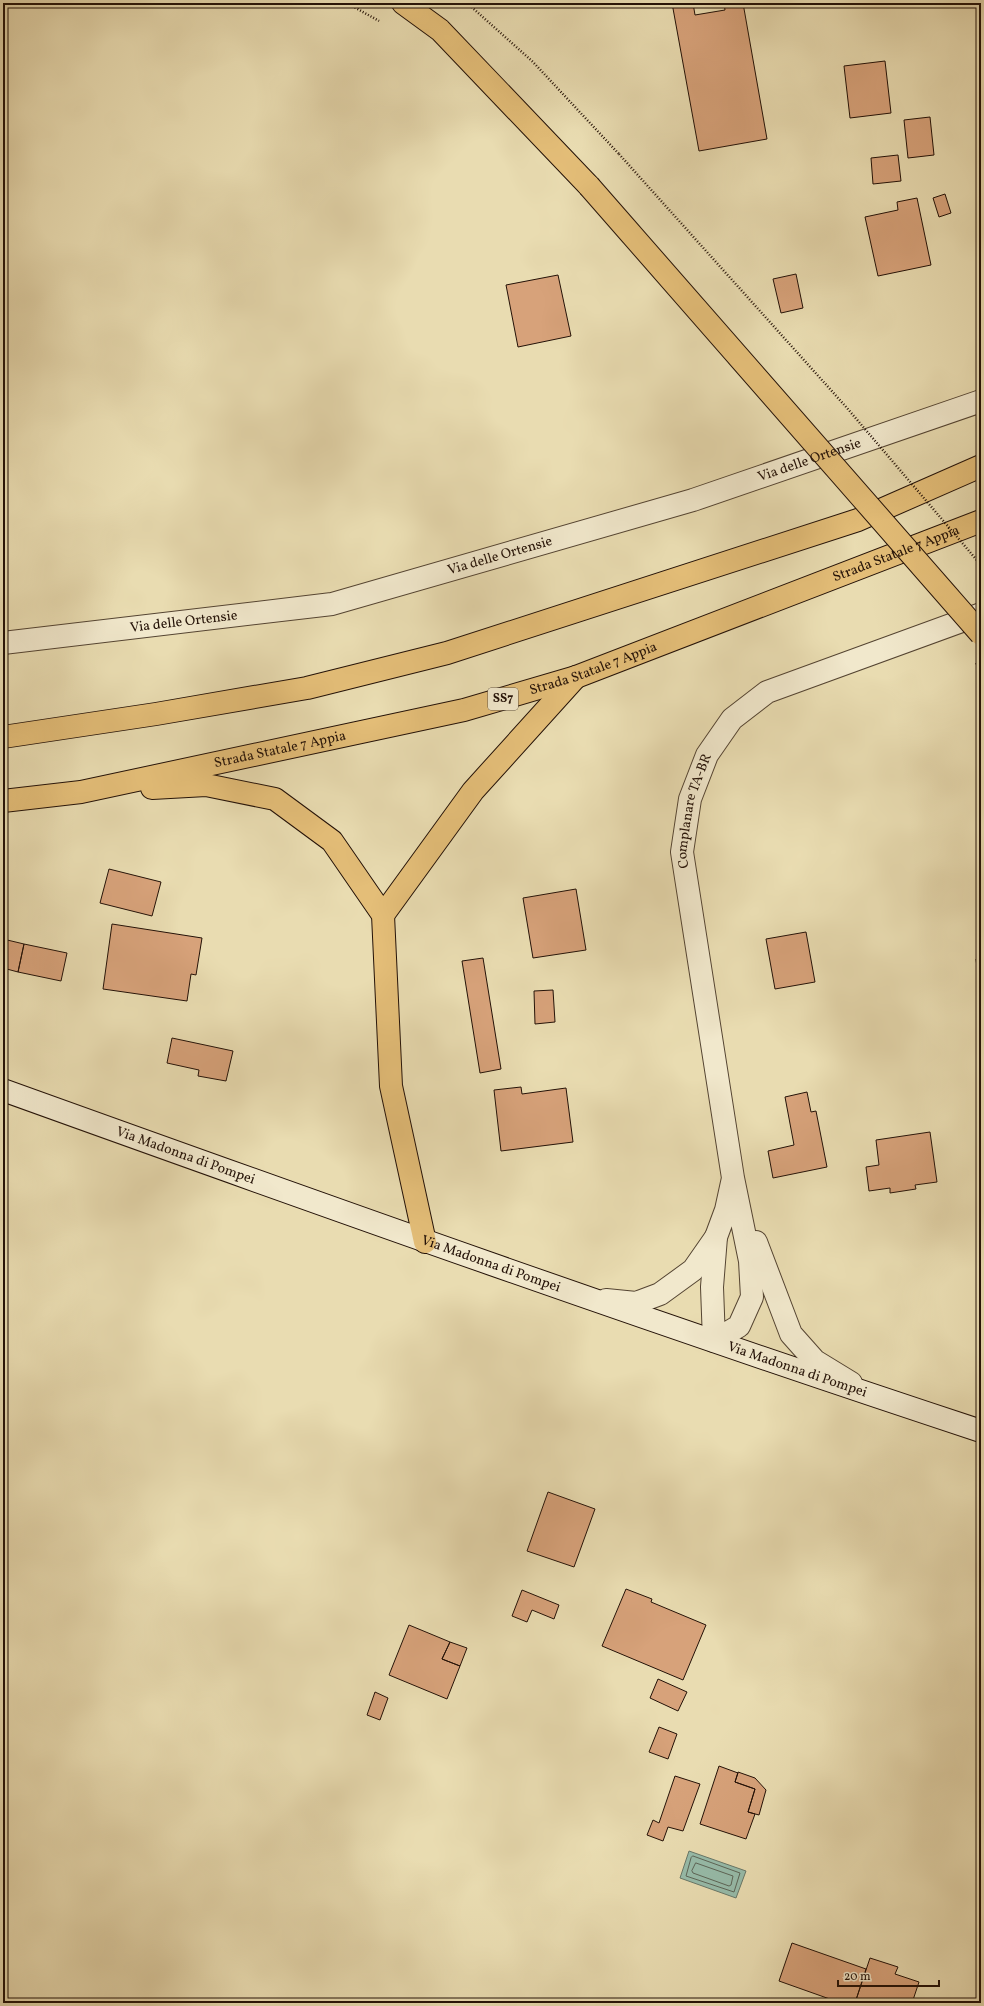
<svg xmlns="http://www.w3.org/2000/svg" width="984" height="2006" font-family="Vollkorn,serif">
<style>
.water{fill:#97bcaa;stroke:#697869}
.lines{fill:none;stroke-linecap:round;stroke-linejoin:round}
.shore{stroke:#5d6658;stroke-width:1}
.building{fill:#d7a27a;stroke:#231107}
.street-casing{stroke:#544432;stroke-width:24}
.secondary-casing{stroke:#231107;stroke-width:24}
.highway-casing{stroke:#231107;stroke-width:24}
.path{stroke:#231107;stroke-width:2.5;stroke-dasharray:1 2;stroke-linecap:butt}
.street{stroke:#f1e8cc;stroke-width:22}
.secondary{stroke:#f1e8cc;stroke-width:22}
.highway{stroke:#e4be78;stroke-width:22}
.highway-bridge-casing{stroke:#231107;stroke-width:24;stroke-linecap:butt}
.path-bridge{stroke:#231107;stroke-width:2.5;stroke-dasharray:1 2;stroke-linecap:butt}
.highway-bridge{stroke:#e4be78;stroke-width:22}
.labels{text-anchor:middle;dominant-baseline:central;stroke-width:3;stroke-linejoin:round;paint-order:stroke}
.shield{fill:#f1e8cc;stroke:#615242;stroke-width:1}
.shield-label{font-size:13px;font-weight:bold;fill:#231107}
.street-label{font-size:14px;fill:#231107;stroke:#f1e8cc}
</style>
<rect width="100%" height="100%" fill="#e9dcb1"/>
<filter id="stains"><feTurbulence type="fractalNoise" baseFrequency=".005" numOctaves="4"/><feColorMatrix values="0 0 0 0 .2 0 0 0 0 .09 0 0 0 0 .02 0 0 0 .5 -.17"/></filter>
<radialGradient id="worn" r=".72"><stop offset=".6" stop-color="#630" stop-opacity="0"/><stop offset="1" stop-color="#630" stop-opacity=".3"/></radialGradient>
<path class="water" d="M689,1851L746,1871L736,1898L680,1878Z"/>
<g class="lines">
<path class="shore" d="M693,1856L740,1873L734,1892L686,1876L691,1858Z
M696,1863L733,1876L731,1885L729,1886L693,1873L692,1871Z"/>
</g>
<path class="building" d="M672,3H693L695,15L725,10L724,3H743L767,139L699,151Z
M885,61L891,113L850,118L844,66Z
M930,117L934,155L908,158L904,120Z
M898,155L901,181L873,184L871,158Z
M945,194L951,213L939,217L933,198Z
M917,198L931,265L878,276L865,217L898,210L897,202Z
M796,274L803,308L781,313L773,279Z
M558,275L571,336L518,347L506,285Z
M109,869L161,882L152,916L100,903Z
M576,889L586,950L533,958L523,898Z
M112,924L202,938L196,975L191,974L187,1001L103,989Z
M806,932L815,982L775,989L766,939Z
M3,939L24,944L18,972L3,968Z
M24,944L67,953L61,981L18,972Z
M483,958L501,1069L480,1073L462,961Z
M981,958V1002L976,959Z
M553,990L555,1022L535,1024L534,991Z
M172,1038L233,1051L226,1081L198,1076L199,1070L167,1063Z
M521,1087L522,1094L566,1088L573,1142L501,1151L494,1090Z
M807,1092L811,1112L816,1111L827,1167L773,1178L768,1151L794,1145L785,1097Z
M930,1132L937,1182L915,1185L916,1189L890,1193V1188L869,1191L866,1167L879,1165L876,1140Z
M548,1492L595,1509L574,1567L527,1551Z
M626,1589L652,1599L651,1602L706,1625L683,1680L602,1646Z
M522,1590L559,1605L554,1619L532,1610L527,1622L512,1616Z
M409,1625L450,1642L442,1659L460,1666L447,1699L389,1675Z
M450,1642L467,1648L460,1666L442,1659Z
M658,1679L687,1692L678,1711L650,1698Z
M375,1692L388,1698L380,1720L367,1715Z
M659,1727L677,1734L668,1759L649,1752Z
M719,1766L738,1773L735,1782L755,1789L748,1812L755,1814L746,1839L700,1824Z
M738,1772L755,1778L766,1790L759,1815L748,1812L755,1789L735,1782Z
M675,1776L700,1784L683,1831L668,1827L663,1841L647,1835L653,1820L659,1823Z
M792,1943L866,1969L855,2003H841L779,1981Z
M870,1958L898,1967L895,1974L919,1982L912,2003H855Z"/>
<g class="lines">
<g class="street-casing">
<g id="street">
<path id="s1" d="M3,643L332,604L693,500L981,401"/>
<path id="s2" d="M733,1178L726,1210L716,1237L712,1287L714,1341L739,1326L752,1297L750,1261L733,1178L682,852L690,799L707,755L732,719L767,692L981,614"/>
<path d="M756,1242L791,1334L815,1361L851,1383"/>
<path d="M606,1300L636,1303L660,1294L693,1270L716,1237"/>
</g>
</g>
<g class="secondary-casing">
<g id="secondary">
<path id="s3" d="M3,1090C328,1207 653,1323 981,1431"/>
</g>
</g>
<g class="highway-casing">
<g id="highway">
<path d="M403,3L440,30L589,186"/>
<path d="M3,737L156,714L307,688L447,653L858,520L981,466"/>
<path d="M152,788L206,785L275,799L332,841L383,915L391,1086L425,1242"/>
<path id="s4" d="M3,801L81,792L464,710L576,677L981,521"/>
<path d="M383,915L473,791L576,677"/>
</g>
</g>
<path class="path" d="M347,3L379,21
M467,3L533,62L619,154"/>
<use href="#street" class="street"/>
<use href="#secondary" class="secondary"/>
<use href="#highway" class="highway"/>
<g class="highway-bridge-casing">
<path id="highway-bridge" d="M589,186L981,634"/>
</g>
<path class="path-bridge" d="M619,154L847,408L981,565
M976,663L981,669"/>
<use href="#highway-bridge" class="highway-bridge"/>
</g>
<g class="labels">
<rect class="shield" x="488" y="688" width="30" height="22" rx="3"/>
<g class="shield-label">
<text x="503" y="699">SS7</text>
</g>
<g class="street-label">
<text stroke="none"><textPath href="#s1" startOffset="830">Via delle Ortensie</textPath></text>
<text stroke="none"><textPath href="#s4" startOffset="930">Strada Statale 7 Appia</textPath></text>
<text stroke="none"><textPath href="#s1" startOffset="506">Via delle Ortensie</textPath></text>
<text stroke="none"><textPath href="#s1" startOffset="182">Via delle Ortensie</textPath></text>
<text stroke="none"><textPath href="#s4" startOffset="606">Strada Statale 7 Appia</textPath></text>
<text stroke="none"><textPath href="#s4" startOffset="282">Strada Statale 7 Appia</textPath></text>
<text stroke="none"><textPath href="#s2" startOffset="720">Complanare TA-BR</textPath></text>
<text stroke="none"><textPath href="#s3" startOffset="194">Via Madonna di Pompei</textPath></text>
<text stroke="none"><textPath href="#s3" startOffset="518">Via Madonna di Pompei</textPath></text>
<text stroke="none"><textPath href="#s3" startOffset="842">Via Madonna di Pompei</textPath></text>
</g>
</g>
<rect width="984" height="2006" fill="none" stroke="#e9dcb1" stroke-width="16"/>
<rect x="4" y="4" width="976" height="1998" fill="none" stroke="#231107" stroke-width="2"/>
<rect x="8" y="8" width="968" height="1990" fill="none" stroke="#231107"/>
<path d="M838 1980v6h101v-6" fill="none" stroke="#231107" stroke-width="2"/>
<text x="844" y="1980" font-size="12" fill="#231107" stroke="#f1e8cc" stroke-width="3" paint-order="stroke">20 m</text>
<rect width="100%" height="100%" filter="url(#stains)"/>
<rect width="100%" height="100%" fill="url(#worn)"/>
</svg>
